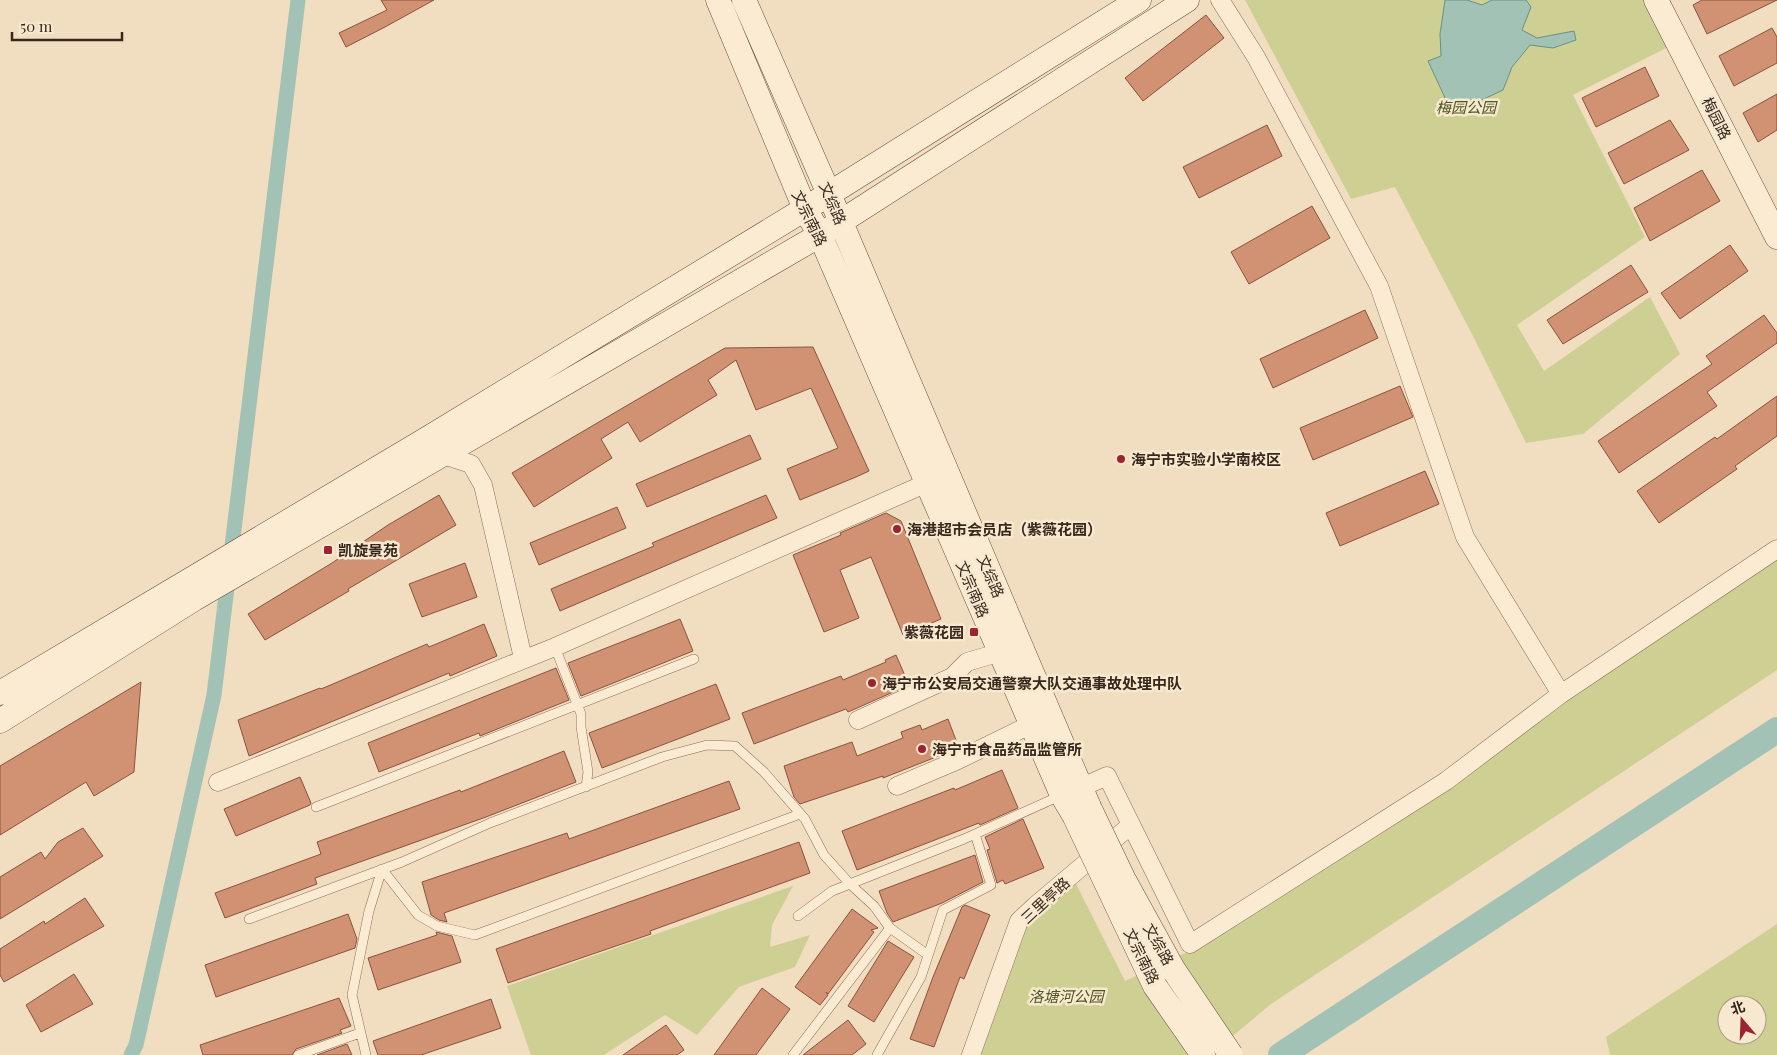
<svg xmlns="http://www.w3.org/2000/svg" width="1777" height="1055" font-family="'Playfair Display','Noto Sans SC',serif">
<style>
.green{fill:#cecf93;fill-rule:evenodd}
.water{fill:#a3c2b6;stroke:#699183}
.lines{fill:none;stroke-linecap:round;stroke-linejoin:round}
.canal{stroke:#a3c2b6;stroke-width:15}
.river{stroke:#a3c2b6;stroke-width:26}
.building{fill:#d19173;stroke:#8b533b}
.lane-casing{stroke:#8b6d57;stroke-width:10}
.street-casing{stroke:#8b6d57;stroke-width:19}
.secondary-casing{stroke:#6c4e3a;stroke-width:25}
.lane{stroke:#fbebd3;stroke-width:9}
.street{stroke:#fbebd3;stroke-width:18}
.secondary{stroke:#fbebd3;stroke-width:24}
.secondary-bridge-casing{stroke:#6c4e3a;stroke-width:25;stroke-linecap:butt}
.secondary-bridge{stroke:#fbebd3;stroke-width:24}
.poi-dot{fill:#9d2330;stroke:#f7e8d0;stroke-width:2}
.labels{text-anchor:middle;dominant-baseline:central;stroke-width:5;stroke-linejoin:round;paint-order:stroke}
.park-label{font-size:15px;font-style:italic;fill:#4f5721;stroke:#f7e8d0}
.street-label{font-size:15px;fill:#39271c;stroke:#f7e8d0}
.poi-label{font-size:15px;font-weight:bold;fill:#39271c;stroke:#f7e8d0;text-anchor:start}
</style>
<rect width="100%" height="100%" fill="#f1ddc0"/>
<path class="green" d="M1245,0H1656L1678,42L1573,95L1645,237L1517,325L1544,371L1650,297L1680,354L1583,434L1526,443L1473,336L1395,187L1351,199Z
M1777,560V670L1271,1004L1210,1055H981L1027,927L1075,882L1125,981L1196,948Z
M793,886L772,925L770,947L810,935L795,967L739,987L697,1035L665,1015L604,1055H531L507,986Z
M1777,924V1055H1610L1606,1037ZM1727,1005H1757V1035H1727Z"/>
<path class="water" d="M1445,0H1467L1482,5L1492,0H1526L1531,7L1522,30L1537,38L1574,31L1576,40L1553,48L1530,45L1512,67L1503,90L1469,106L1446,100L1428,61L1441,56L1440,34Z"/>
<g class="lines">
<path class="canal" d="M131,1055L136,1045L214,695L298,0"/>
<path class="river" d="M1281,1055L1777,730"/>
</g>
<path class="building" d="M381,0H434L385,27L346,47L339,33L387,10Z
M1702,0H1777L1707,34L1693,5Z
M1206,15L1224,38L1143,101L1125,78Z
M1772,28L1777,37V63L1734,86L1719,56Z
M1645,67L1659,96L1596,127L1582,98Z
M1777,94V130L1758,142L1743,113Z
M1670,120L1689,150L1624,184L1608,153Z
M1267,125L1282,156L1199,198L1183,167Z
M1702,170L1720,201L1650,241L1634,208Z
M1312,206L1330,238L1249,284L1231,252Z
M1730,245L1748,271L1680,319L1661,293Z
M1631,265L1648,292L1563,344L1547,320Z
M1365,310L1378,338L1273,388L1260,359Z
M1764,315L1777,333V343L1707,392L1717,406L1619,473L1598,441L1712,364L1706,356Z
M813,347L869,471L856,477L800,500L787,469L838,448L811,388L756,410L736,360L708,380L717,395L640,442L628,422L601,439L612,458L534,507L512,473L725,348Z
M1400,386L1413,417L1313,460L1300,428Z
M1777,396V436L1735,466L1737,469L1659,523L1637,491L1715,437L1717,439Z
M750,435L761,459L647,507L636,484Z
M1425,471L1439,504L1340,546L1326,513Z
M439,495L456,525L348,589L349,591L265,640L248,614L332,563L388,525Z
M766,495L777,518L560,611L551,589L654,546L652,543Z
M617,507L626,528L539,565L530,543Z
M886,513L901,521L941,619L903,635L871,557L840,570L859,618L824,632L793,555L841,535L840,533Z
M465,563L477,597L422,617L409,584Z
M680,619L693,651L581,696L568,663Z
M484,624L497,656L450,676L449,673L249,756L238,720L320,688L321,689L427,644L429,647Z
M896,655L909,685L848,712L846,709L754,744L742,713L841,676L843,680L886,662L885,660Z
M556,668L569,700L480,736L479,733L379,772L368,743Z
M141,682L134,772L94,796L86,782L0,835V766Z
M716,684L730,719L602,768L589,733Z
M948,719L959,748L883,778V776L800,804L794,797L784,766L852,742L857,756L903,738L901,732L920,725L922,730Z
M564,751L576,782L486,817L315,878L317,884L225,918L215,893L321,854L317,842L460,790L461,792Z
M1002,770L1018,808L980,825L979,823L857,870L842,831L954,788L955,790Z
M300,777L311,803L310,805L236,836L224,809Z
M729,781L740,809L444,913L447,922L439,920L431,915L422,882L567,833L569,839Z
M1023,819L1044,868L1005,884L1003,880L997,883L987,850L990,849L985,837Z
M83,828L103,856L0,919V877L41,852L45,859L58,842Z
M799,842L810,873L650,931L651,934L508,983L496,949Z
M975,855L983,882L942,903L893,922L887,913L879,891Z
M85,898L104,926L4,982L0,975V949L44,921L45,924Z
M965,905L990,915L964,979L960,977L934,1047L910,1039L933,977L962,907Z
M852,909L878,928L871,930L874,932L828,994L826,992L828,995L820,1005L795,987Z
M348,914L357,939L355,948L216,997L205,965Z
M436,932L452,936L461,962L378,990L368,958L437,935Z
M888,941L914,957L874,1022L848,1006Z
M74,974L93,1004L41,1032L26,1005Z
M762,988L790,1009L756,1055H714Z
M339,998L351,1026L340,1030L342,1033L296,1049L292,1055H203L200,1045Z
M491,999L501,1028L421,1055H378L373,1041Z
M848,1020L866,1044L852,1055H803Z
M666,1025L684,1050L677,1055H623Z
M347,1044L352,1055H317Z"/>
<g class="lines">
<g class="lane-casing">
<path id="lane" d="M555,647L581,714V727L588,772L586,787
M316,807L694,659
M382,869L418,915L437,926L475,935L800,814
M798,916L832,891L964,839L1062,795
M249,919L402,862L490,823L662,757L707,745L735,746L764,772L805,819L824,855L850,884L874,906L890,928L928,955
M298,1055L360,1033
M366,1055L352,995L369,911L382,869
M793,1055L890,928
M877,1055L921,977L943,910L991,885L975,834"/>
</g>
<g class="street-casing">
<path id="street" d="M1220,0L1256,57L1379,286L1465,537L1561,694
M437,449L443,455L471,464L483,485L523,658
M858,720L952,677L967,662L1001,652
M218,782L555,647L927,483
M897,786L956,761L1032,724
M1071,792L1107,776L1190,944L1446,781L1561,694L1777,549
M971,1055L1019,921L1035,906L1131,825"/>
</g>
<g class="secondary-casing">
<path id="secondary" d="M718,0L805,209L820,235L1062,795L1074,815
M744,0L829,194L1089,807
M1656,0L1777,237
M0,693L425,440L805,209L1139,0
M0,721L194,599L820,235L1187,0"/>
</g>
<use href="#lane" class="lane"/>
<use href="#street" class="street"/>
<use href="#secondary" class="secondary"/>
<g class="secondary-bridge-casing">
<path id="secondary-bridge" d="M1089,807L1123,878L1173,969L1231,1055
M1074,815L1155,986L1203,1055"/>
</g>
<use href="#secondary-bridge" class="secondary-bridge"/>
</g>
<g class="poi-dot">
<circle cx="1121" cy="459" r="5"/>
<circle cx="897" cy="529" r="5"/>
<rect x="323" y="545" width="10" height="10" rx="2.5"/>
<rect x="969" y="627" width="10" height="10" rx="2.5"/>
<circle cx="872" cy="683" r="5"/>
<circle cx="922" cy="749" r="5"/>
</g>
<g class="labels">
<g class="park-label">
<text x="1466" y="107">梅园公园</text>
<text x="1066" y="996">洛塘河公园</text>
</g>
<g class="street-label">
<text transform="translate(1717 118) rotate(63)">梅园路</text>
<text transform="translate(833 203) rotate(67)">文综路</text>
<text transform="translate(810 218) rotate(64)">文宗南路</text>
<text transform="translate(991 576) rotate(67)">文综路</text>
<text transform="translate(973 589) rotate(67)">文宗南路</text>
<text transform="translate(1045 900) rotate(-43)">三里亭路</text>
<text transform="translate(1159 944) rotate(61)">文综路</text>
<text transform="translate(1142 956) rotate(64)">文宗南路</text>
</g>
<g class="poi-label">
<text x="1131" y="459">海宁市实验小学南校区</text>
<text x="907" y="529">海港超市会员店（紫薇花园）</text>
<text x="338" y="550">凯旋景苑</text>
<text x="964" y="632" text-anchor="end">紫薇花园</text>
<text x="882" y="683">海宁市公安局交通警察大队交通事故处理中队</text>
<text x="932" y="749">海宁市食品药品监管所</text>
</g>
</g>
<g transform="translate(1742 1020) rotate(341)"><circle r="24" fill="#f7e8d0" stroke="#ab9b88"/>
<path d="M0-4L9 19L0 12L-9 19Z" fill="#9d2330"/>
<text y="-8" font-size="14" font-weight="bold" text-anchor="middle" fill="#39271c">北</text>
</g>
<path d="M12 32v8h110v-8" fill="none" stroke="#39271c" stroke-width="2.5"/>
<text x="20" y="32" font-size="15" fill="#39271c" stroke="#f7e8d0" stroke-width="4" paint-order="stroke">50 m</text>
</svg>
